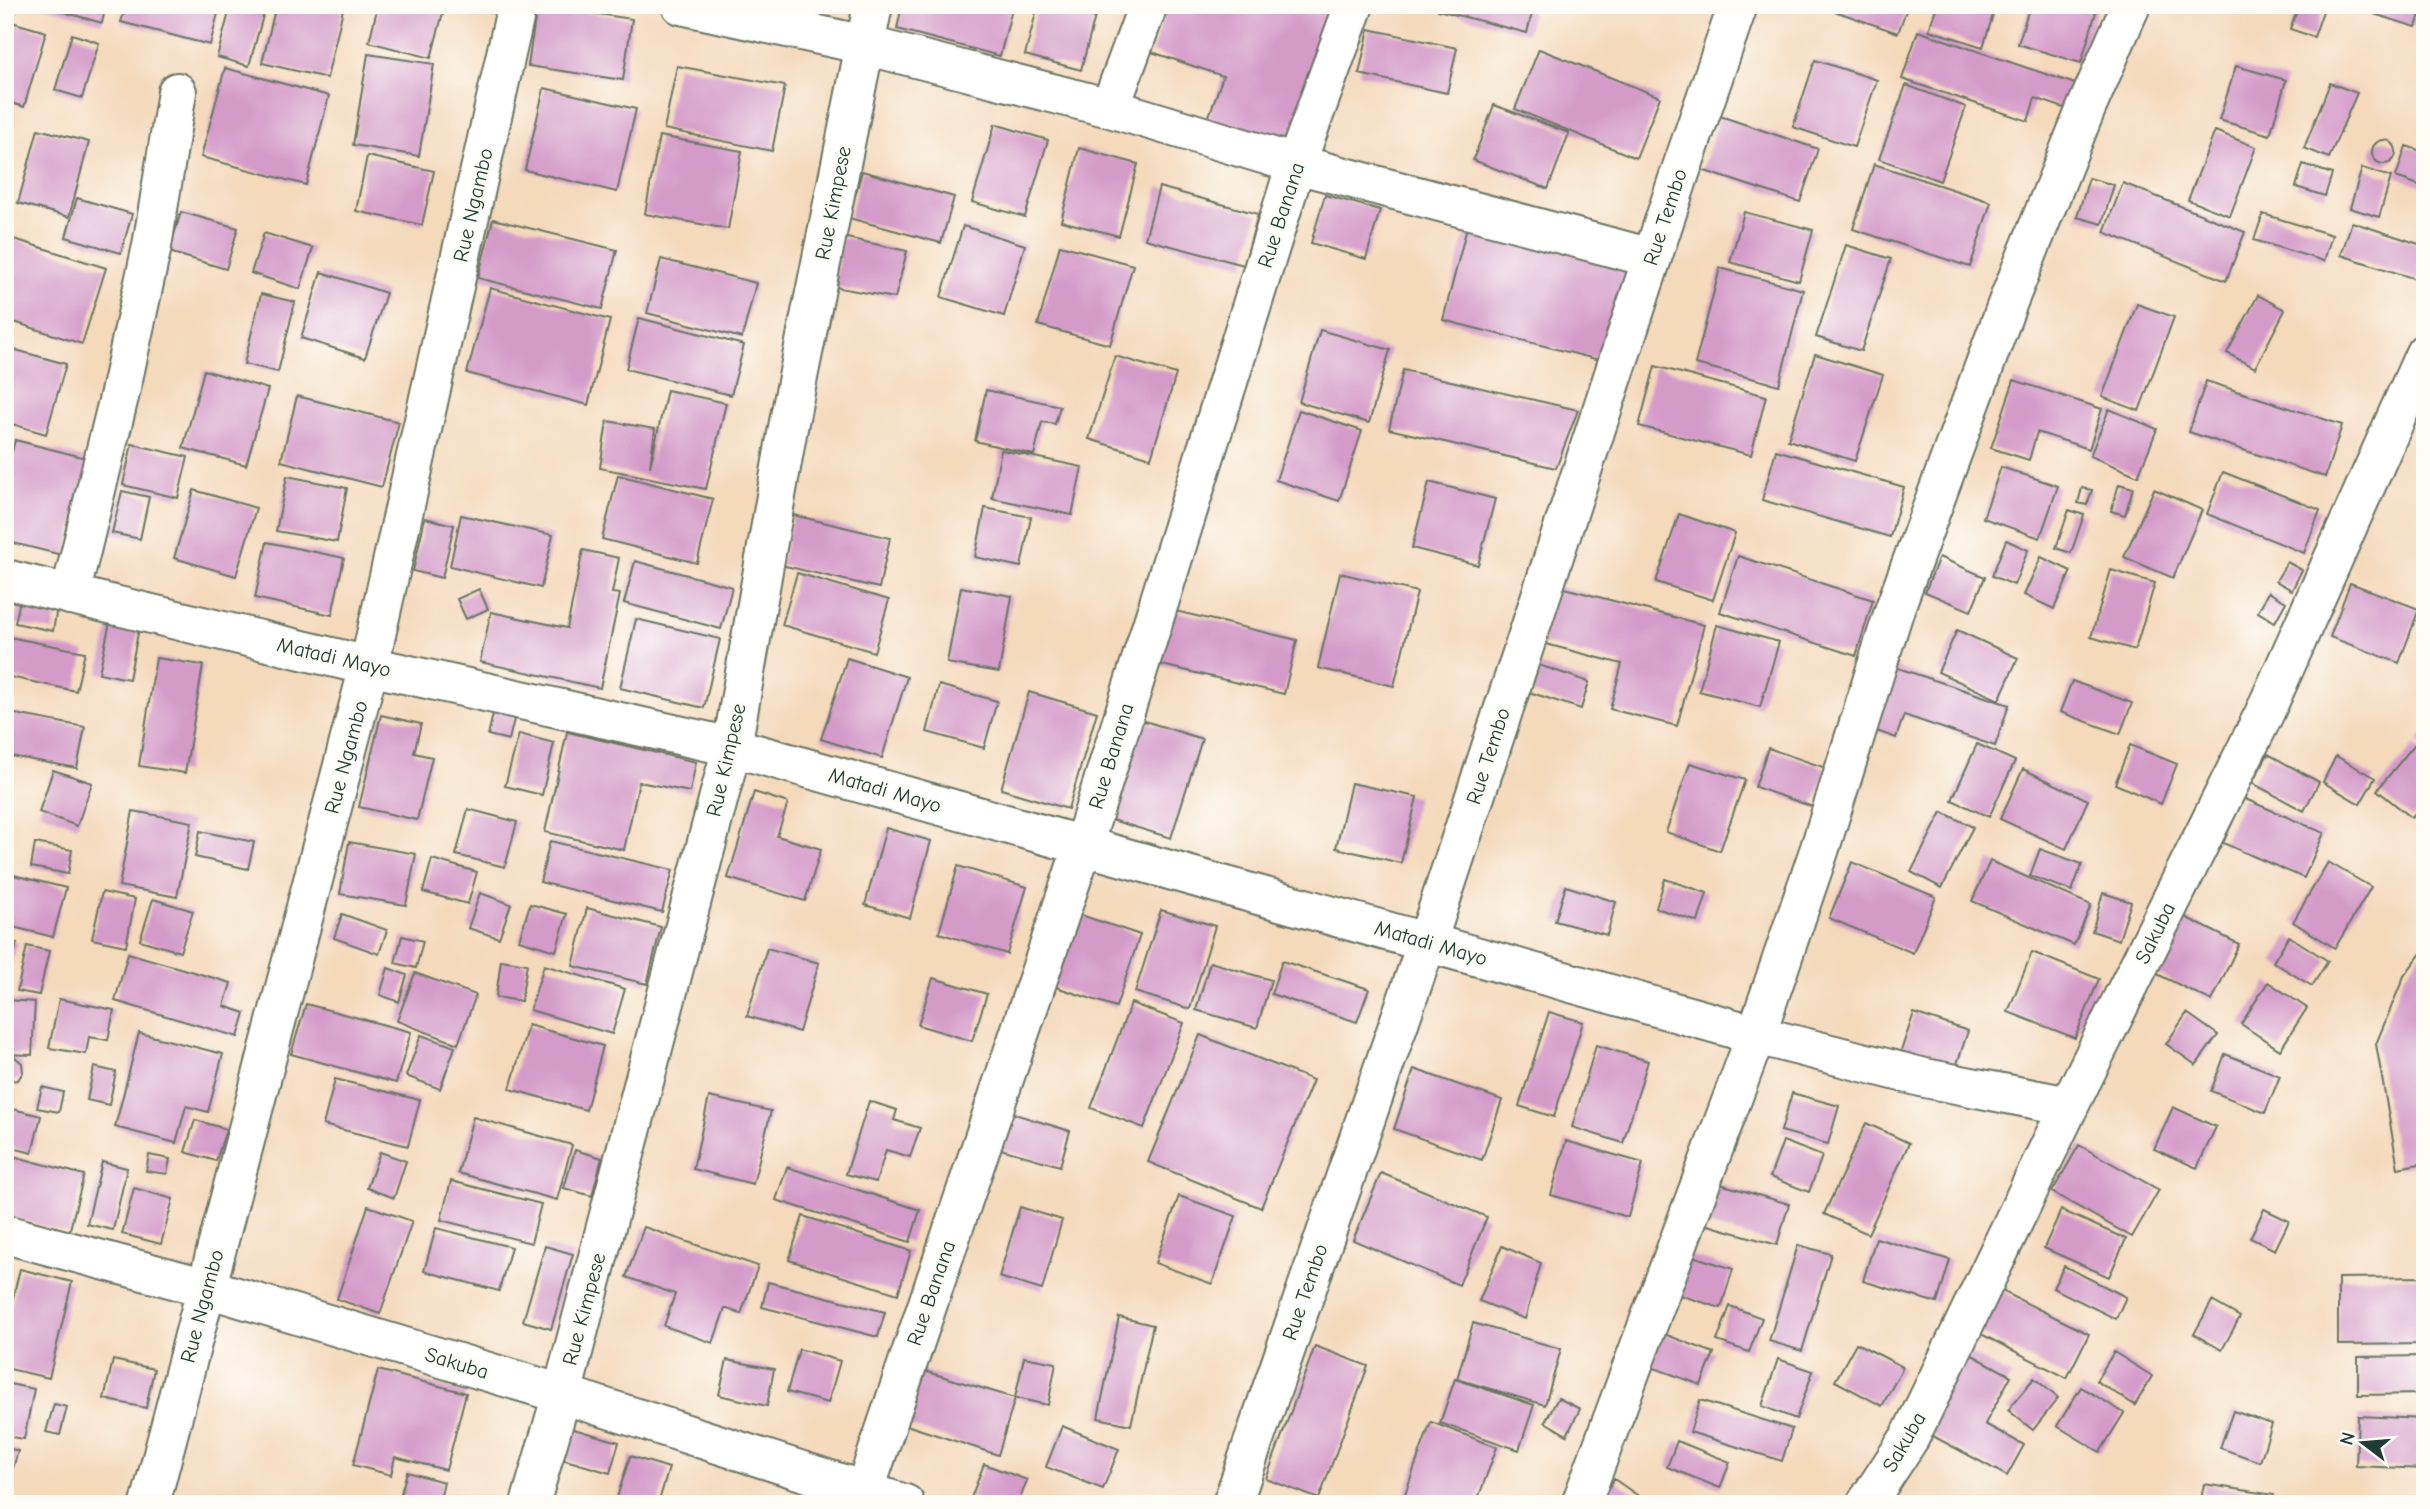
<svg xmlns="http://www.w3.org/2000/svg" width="2430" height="1509" font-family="'Comic Neue',sans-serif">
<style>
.building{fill:#d49bc9}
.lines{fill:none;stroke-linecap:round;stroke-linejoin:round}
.street-casing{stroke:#6a7463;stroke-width:42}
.street{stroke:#fff;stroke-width:38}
.labels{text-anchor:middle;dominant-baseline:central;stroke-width:6;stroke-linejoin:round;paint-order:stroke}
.street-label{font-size:21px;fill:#1f3d34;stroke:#fdfcf7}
</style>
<rect width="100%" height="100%" fill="#fdfcf7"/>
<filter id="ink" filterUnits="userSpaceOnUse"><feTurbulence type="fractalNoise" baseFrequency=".0143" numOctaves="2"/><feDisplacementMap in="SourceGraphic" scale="14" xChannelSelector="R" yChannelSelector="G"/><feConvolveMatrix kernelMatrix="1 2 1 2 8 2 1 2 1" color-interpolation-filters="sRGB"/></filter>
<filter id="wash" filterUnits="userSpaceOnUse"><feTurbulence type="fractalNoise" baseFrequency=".00686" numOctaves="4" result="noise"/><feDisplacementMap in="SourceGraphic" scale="28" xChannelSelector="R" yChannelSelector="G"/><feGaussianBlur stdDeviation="1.57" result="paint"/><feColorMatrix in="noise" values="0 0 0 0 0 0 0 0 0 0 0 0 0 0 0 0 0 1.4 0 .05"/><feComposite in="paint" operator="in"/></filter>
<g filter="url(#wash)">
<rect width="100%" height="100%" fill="#f4d9bb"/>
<g id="blocks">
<path class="building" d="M39,5H106L102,23Z
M126,5H220L210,45L121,22Z
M231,5H266L249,66L217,57Z
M276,5H344L327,78L262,63Z
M378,5H445L431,58L369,42Z
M537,5L632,19L623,80L528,66Z
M813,5H839L838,12Z
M902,5H1013L1000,56L897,29Z
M1038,5H1098L1081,70L1025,55Z
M1167,5H1338L1291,147L1208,119L1223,76L1152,52Z
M1439,5H1534L1527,33L1438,10Z
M1830,5H1908L1898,33L1829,9Z
M1937,5H1996L1983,47L1929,30Z
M2030,5H2098L2081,63L2018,44Z
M2299,5H2325L2314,37L2290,29Z
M2377,5H2423L2416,27L2374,14Z
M5,20L46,32L24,107L5,101Z
M1369,29L1457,48L1447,93L1359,74Z
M1918,31L2075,84L2067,109L2035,98L2028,121L1902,79Z
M72,34L99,43L82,98L55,90Z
M1539,49L1660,97L1636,158L1515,109Z
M368,54L434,64L419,156L353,145Z
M1815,60L1877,80L1854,147L1793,127Z
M677,66L785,86L772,151L664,129Z
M2236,66L2286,80L2270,135L2219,120Z
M225,68L329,96L306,185L201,157Z
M2330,83L2357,93L2329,158L2304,148Z
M1906,85L1966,107L1940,181L1879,159Z
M544,88L636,109L617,192L525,170Z
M1494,105L1569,133L1548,189L1473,160Z
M1720,116L1818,149L1800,202L1702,170Z
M995,124L1048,140L1025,217L972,202Z
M5,128L12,129L6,149H5Z
M38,129L89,142L69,217L18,203Z
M2215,131L2256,147L2230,216L2188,200Z
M659,136L742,151L728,229L645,214Z
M2372 152a12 12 0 1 1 24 0a12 12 0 1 1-24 0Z
M2406,146L2425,152V187L2396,177Z
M1079,148L1138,164L1119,236L1061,221Z
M367,156L434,171L422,225L356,211Z
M1874,164L1991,202L1970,267L1853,229Z
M2303,164L2332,174L2325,196L2296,187Z
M2362,168L2391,177L2379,217L2350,208Z
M862,171L954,197L941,243L849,218Z
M2089,178L2114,185L2102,224L2077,217Z
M2123,183L2245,232L2226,281L2104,232Z
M1159,187L1258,214L1244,265L1145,239Z
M1325,195L1380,210L1366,259L1311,243Z
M77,198L132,214L121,253L66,237Z
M181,212L238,228L226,269L169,252Z
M1744,212L1813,230L1799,281L1730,262Z
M2263,214L2332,235L2324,261L2254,240Z
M493,219L617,250L602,309L478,278Z
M2352,222L2425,246V282L2341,255Z
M963,226L1025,245L1004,316L941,297Z
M1467,227L1631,269L1607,362L1443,320Z
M264,233L313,248L300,289L251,273Z
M842,237L907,251L895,298L834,287Z
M11,238L106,268L82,344L5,319V255Z
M1060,245L1133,265L1110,345L1038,325Z
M1846,245L1891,259L1861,351L1816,337Z
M661,259L756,283L742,338L647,313Z
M1720,268L1803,290L1779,385L1695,364Z
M321,272L386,293L365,358L301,338Z
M490,288L610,320L588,405L467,373Z
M261,294L295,302L278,372L244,364Z
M2258,295L2285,310L2255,368L2227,353Z
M2137,304L2174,317L2139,411L2102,397Z
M639,318L744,345L731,395L626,369Z
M1320,330L1390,350L1369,423L1299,402Z
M5,347L66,364L46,434L5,422Z
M1815,354L1883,375L1855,461L1788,440Z
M1115,356L1176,374L1151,458L1089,439Z
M1655,366L1766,396L1751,455L1639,426Z
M204,370L268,389L246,465L183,448Z
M1403,370L1578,410L1556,468L1389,429Z
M2014,380L2102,409L2089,449L2037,432L2029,460L1991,448Z
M2206,381L2342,425L2325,477L2189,432Z
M667,390L726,403L706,489L600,468L607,421L655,429L650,467Z
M986,390L1060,406L1055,424L1042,422L1034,455L975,441Z
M297,396L399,422L382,487L281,461Z
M2109,409L2157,429L2138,476L2090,456Z
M1299,410L1362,431L1339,501L1276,480Z
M15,440L90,459L66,556L5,541V478Z
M132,444L188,457L178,498L123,485Z
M1001,450L1082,467L1072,515L992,498Z
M1776,450L1904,487L1890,537L1762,500Z
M2001,467L2058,486L2040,538L1983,518Z
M2223,472L2320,510L2304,553L2207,514Z
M618,475L713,499L697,563L602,539Z
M287,476L347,488L337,542L276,531Z
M1429,482L1495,499L1478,565L1412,548Z
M2119,484L2133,488L2125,515L2111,511Z
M2082,488L2092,490L2087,505L2078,503Z
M2154,489L2202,510L2173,578L2124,557Z
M194,490L256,508L236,576L174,558Z
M122,491L149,497L140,539L112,533Z
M985,508L1031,517L1021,567L975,557Z
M2069,510L2084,515L2071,553L2056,548Z
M1679,514L1735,533L1713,600L1656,582Z
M461,515L553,535L541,588L450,566Z
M793,515L890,538L879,588L781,565Z
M425,518L454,525L442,578L413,571Z
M2006,540L2028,550L2014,585L1992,576Z
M267,542L344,558L332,615L255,598Z
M583,550L619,558L612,593L620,594L600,688L480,662L491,612L567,628Z
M1738,556L1873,600L1856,656L1720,612Z
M1939,557L1985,577L1971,611L1925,592Z
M2041,557L2071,571L2054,609L2024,595Z
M635,561L732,587L721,629L624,603Z
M2287,562L2302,570L2292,590L2276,581Z
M2111,570L2155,583L2135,650L2091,637Z
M797,573L889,600L874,652L782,625Z
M1340,573L1417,592L1394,686L1318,668Z
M2350,583L2419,609L2399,663L2330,637Z
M1557,586L1704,625L1677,726L1610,709L1622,664L1542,643Z
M961,587L1012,596L999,672L947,663Z
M479,589L488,609L466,619L457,599Z
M2268,592L2286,602L2275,622L2258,612Z
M20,600L57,608L53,631L15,623Z
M1171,610L1297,640L1284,694L1158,664Z
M636,619L720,639L704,708L620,688Z
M110,622L139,628L129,679L99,673Z
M1717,625L1779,642L1760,707L1699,691Z
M1957,630L2018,658L1999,700L1938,672Z
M9,637L85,652L76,691L5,676V655Z
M156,658L203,665L185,773L139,766Z
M847,658L907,677L882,758L821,739Z
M1536,664L1589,682L1581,709L1526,691Z
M1886,664L2009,705L1995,746L1904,715L1896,738L1865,727Z
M2072,681L2132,703L2120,734L2060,712Z
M939,685L997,701L984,748L927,732Z
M1029,692L1097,712L1068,809L1001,789Z
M495,706L516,711L509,740L488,735Z
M5,712L85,727L77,768L5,755Z
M381,715L421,724L414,753L432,757L417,820L359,807Z
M1132,717L1202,739L1171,838L1102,817Z
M567,732L696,762L690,792L639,782L624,850L545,832Z
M2425,733V747L2418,741Z
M519,734L554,743L542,795L505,786Z
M1977,744L2015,761L1989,817L1952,800Z
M2130,745L2177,764L2161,804L2115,784Z
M2414,745L2425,754V802L2412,818L2377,790Z
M1768,748L1826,768L1813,807L1755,787Z
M2268,754L2319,782L2304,811L2252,783Z
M2336,756L2375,778L2360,804L2323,782Z
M1690,763L1745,780L1720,851L1666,832Z
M2023,769L2088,800L2066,849L2000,819Z
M53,770L92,783L77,826L39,812Z
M1351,783L1417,797L1401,863L1336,848Z
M754,792L788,803L777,836L821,849L805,901L728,878Z
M2243,798L2324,833L2304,878L2223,843Z
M468,809L517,822L505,867L456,855Z
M133,811L192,822L177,897L119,886Z
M1942,812L1973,827L1942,888L1911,872Z
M886,828L931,841L910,918L865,905Z
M200,831L254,842L248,869L195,857Z
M550,841L673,870L662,912L540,882Z
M349,842L416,854L406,905L340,894Z
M35,843L72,850L68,874L31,867Z
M2040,849L2082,864L2072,891L2030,876Z
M432,859L477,872L468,904L423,892Z
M1990,861L2091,905L2074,945L1972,901Z
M1852,862L1936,897L1913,953L1829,918Z
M2328,862L2371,887L2335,948L2293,922Z
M958,866L1027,887L1007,954L939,933Z
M5,873L66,888L53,937L5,925Z
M1665,879L1707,893L1698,922L1656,908Z
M1566,886L1616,902L1607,935L1555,921Z
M102,892L135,899L126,946L92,939Z
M480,893L511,904L499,938L468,928Z
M2103,893L2131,902L2119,940L2092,931Z
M153,899L193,911L180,952L140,940Z
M530,904L567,914L556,951L519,940Z
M587,908L661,927L647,984L573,966Z
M1161,910L1215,926L1190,1009L1135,992Z
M1072,912L1140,935L1116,1007L1047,984Z
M342,914L387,930L379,954L334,938Z
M2183,916L2239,944L2212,1001L2155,973Z
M402,936L423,941L416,968L395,963Z
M2289,936L2328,961L2312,986L2273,962Z
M5,940L17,943L6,983H5Z
M27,946L49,951L39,995L17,991Z
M767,948L819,963L799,1032L747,1016Z
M2425,948V1163L2398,1168L2376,1044L2404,976Z
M2032,952L2099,979L2075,1038L2008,1012Z
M128,953L231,983L224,1006L245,1013L238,1037L115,1001Z
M501,960L527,964L521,1001L496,997Z
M1282,961L1369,989L1357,1022L1271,994Z
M1210,962L1271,980L1257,1028L1196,1010Z
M544,965L625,989L612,1034L530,1010Z
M388,968L407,975L399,1002L380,995Z
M415,973L476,995L458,1044L397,1021Z
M933,978L987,994L972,1041L918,1025Z
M2268,982L2307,1008L2280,1050L2241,1024Z
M59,999L114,1010L108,1040L89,1037L86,1054L49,1048Z
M6,1000L35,1002L32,1055L5,1054Z
M1131,1003L1184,1023L1144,1128L1091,1108Z
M306,1004L411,1032L396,1083L291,1054Z
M1549,1012L1583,1022L1554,1117L1519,1106Z
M1914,1013L1968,1031L1955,1070L1901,1051Z
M2187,1013L2218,1035L2196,1065L2166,1044Z
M528,1025L603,1046L586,1110L510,1089Z
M139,1033L223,1054L208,1112L186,1106L176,1143L115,1127Z
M421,1035L455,1047L440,1089L406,1076Z
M1200,1035L1313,1080L1261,1208L1148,1162Z
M1596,1045L1648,1061L1623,1143L1572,1127Z
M2225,1054L2280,1076L2265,1113L2211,1091Z
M15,1057L22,1063L23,1072L18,1080L9,1081L5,1079V1058Z
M94,1067L116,1072L109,1105L87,1100Z
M1414,1069L1502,1100L1482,1160L1394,1129Z
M335,1079L420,1100L408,1146L323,1125Z
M42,1087L63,1092L59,1112L37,1108Z
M1792,1093L1839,1106L1828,1144L1781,1131Z
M709,1097L771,1111L753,1184L693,1169Z
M869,1101L897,1110L894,1120L920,1128L910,1157L886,1150L876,1182L846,1174Z
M5,1107L41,1116L32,1153L5,1146Z
M2173,1107L2216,1127L2197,1168L2154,1149Z
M998,1109L1070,1131L1060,1166L987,1145Z
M473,1117L572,1145L557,1200L458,1173Z
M195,1120L226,1129L216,1161L185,1152Z
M1866,1123L1909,1143L1868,1234L1824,1214Z
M1566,1141L1643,1163L1628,1217L1551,1195Z
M1783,1141L1822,1156L1809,1192L1770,1177Z
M2079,1145L2159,1190L2132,1237L2052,1192Z
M575,1150L602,1158L592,1196L564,1188Z
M380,1152L406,1161L394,1198L367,1188Z
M5,1154L84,1175L69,1233L5,1216Z
M149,1155L170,1159L167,1174L146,1171Z
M102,1162L127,1168L113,1230L87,1224Z
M787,1167L920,1210L910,1242L776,1200Z
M1381,1173L1487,1217L1459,1285L1353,1240Z
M451,1181L541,1204L531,1243L441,1220Z
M1713,1182L1789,1204L1777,1245L1701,1223Z
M134,1188L173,1199L161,1244L122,1234Z
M1179,1196L1236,1216L1212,1284L1155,1263Z
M368,1206L412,1221L380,1314L337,1299Z
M1020,1207L1062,1220L1042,1290L999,1277Z
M2264,1209L2289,1221L2275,1250L2250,1238Z
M2061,1210L2126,1239L2109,1277L2044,1248Z
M803,1216L911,1251L898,1294L789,1260Z
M644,1227L758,1266L741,1314L725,1308L713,1343L664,1326L675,1294L626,1277Z
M436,1228L511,1247L499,1291L424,1271Z
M1876,1238L1950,1260L1937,1303L1863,1281Z
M1798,1245L1831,1254L1802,1351L1769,1341Z
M545,1246L573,1254L551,1329L523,1321Z
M1502,1246L1541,1263L1525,1319L1479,1301Z
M1683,1253L1733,1269L1721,1308L1670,1292Z
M2064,1266L2126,1297L2116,1319L2053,1288Z
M20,1269L72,1282L49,1378L5,1368V1330Z
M2425,1277V1344L2338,1345V1278Z
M768,1282L885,1312L878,1337L762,1307Z
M1998,1289L2089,1334L2067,1378L1977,1332Z
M2212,1301L2240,1317L2222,1350L2194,1334Z
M1730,1306L1762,1318L1749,1352L1717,1341Z
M1119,1317L1153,1325L1131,1425L1098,1418Z
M1473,1323L1561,1349L1545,1405L1457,1379Z
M1659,1332L1714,1353L1701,1385L1646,1365Z
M1856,1343L1903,1367L1882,1406L1835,1381Z
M1315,1346L1368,1366L1319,1499L1266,1479Z
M799,1349L840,1361L828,1403L787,1392Z
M1963,1350L2011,1376L1985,1424L2024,1445L2007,1476L1920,1429Z
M2114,1352L2152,1376L2135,1405L2096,1381Z
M2425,1356V1394L2358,1395V1357Z
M1024,1357L1056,1363L1048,1405L1015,1398Z
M1778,1359L1813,1371L1796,1419L1762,1406Z
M113,1360L154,1369L146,1408L104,1399Z
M727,1360L774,1369L767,1406L719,1395Z
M914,1368L1015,1398L998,1455L897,1422Z
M378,1370L466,1393L446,1470L395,1457L391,1475L353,1465Z
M2034,1378L2058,1398L2033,1430L2008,1410Z
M1455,1379L1534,1405L1519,1450L1440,1423Z
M5,1383L34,1389L24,1439L5,1436Z
M2081,1387L2124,1413L2100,1452L2057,1426Z
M1558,1398L1580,1409L1567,1435L1545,1422Z
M1700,1400L1792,1429L1782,1461L1690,1432Z
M54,1404L67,1407L60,1435L46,1432Z
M2233,1411L2272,1424L2260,1462L2220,1448Z
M2358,1416L2425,1419V1469L2356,1466Z
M1431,1422L1497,1447L1476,1504L1402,1502Z
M563,1426L619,1442L610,1473L555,1457Z
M1062,1426L1119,1449L1103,1489L1046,1467Z
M1677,1441L1730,1462L1720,1488L1667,1467Z
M5,1447L18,1451L6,1492H5Z
M630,1456L669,1468L658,1504H615Z
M984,1464L1027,1480L1018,1504H987L971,1498Z
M407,1472L444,1482L439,1504H398Z
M1614,1479L1650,1504H1598Z
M2204,1484L2274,1495L2272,1504H2200Z
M1676,1497L1692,1504H1674Z
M222,1498L238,1503V1504H220Z"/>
</g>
</g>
<g filter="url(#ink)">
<use href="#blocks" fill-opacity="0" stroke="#6a7463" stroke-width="2"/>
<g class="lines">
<g class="street-casing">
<path id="street" d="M681,5L865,45L1110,108L1296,164L1652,258
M1110,108L1148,5
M5,579L369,666L732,747L1756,1035L1925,1078L2069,1106
M70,595L120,393L152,246L177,92
M5,1234L207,1288L562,1394L905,1504
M150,1504L369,666L517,5
M530,1504L562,1394L732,747L789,422L873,5
M860,1504L1083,846L1296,164L1354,5
M1232,1504L1427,942L1679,176L1738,5
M1581,1504L1756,1035L1820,848L1895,608L2008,302L2085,111L2131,5
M1866,1504L1910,1437L2069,1106L2264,714L2425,353"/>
</g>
<use href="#street" class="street"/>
</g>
</g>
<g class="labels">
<g class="street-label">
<text transform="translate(833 203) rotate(-79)">Rue Kimpese</text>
<text transform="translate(473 205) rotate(-77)">Rue Ngambo</text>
<text transform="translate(1281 215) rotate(-72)">Rue Banana</text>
<text transform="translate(1665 217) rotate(-72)">Rue Tembo</text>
<text transform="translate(334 657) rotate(13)">Matadi Mayo</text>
<text transform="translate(1111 756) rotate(-73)">Rue Banana</text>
<text transform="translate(1488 756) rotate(-72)">Rue Tembo</text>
<text transform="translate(346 757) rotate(-75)">Rue Ngambo</text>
<text transform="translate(726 760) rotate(-77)">Rue Kimpese</text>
<text transform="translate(885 790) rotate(16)">Matadi Mayo</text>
<text transform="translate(2155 933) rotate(-64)">Sakuba</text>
<text transform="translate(1431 943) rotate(16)">Matadi Mayo</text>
<text transform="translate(1305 1292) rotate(-71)">Rue Tembo</text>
<text transform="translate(931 1293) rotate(-71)">Rue Banana</text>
<text transform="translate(202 1306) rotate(-75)">Rue Ngambo</text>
<text transform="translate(584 1309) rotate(-75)">Rue Kimpese</text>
<text transform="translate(457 1363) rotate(17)">Sakuba</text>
<text transform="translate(1904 1442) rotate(-60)">Sakuba</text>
</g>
</g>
<rect width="2430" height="1509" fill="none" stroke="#fdfcf7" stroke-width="28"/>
<g transform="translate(2363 1443) rotate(286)" stroke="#fdfcf7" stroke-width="5" paint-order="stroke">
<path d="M0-5L12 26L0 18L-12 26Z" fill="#1f3d34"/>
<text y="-10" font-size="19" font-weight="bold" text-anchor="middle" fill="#1f3d34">N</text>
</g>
</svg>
